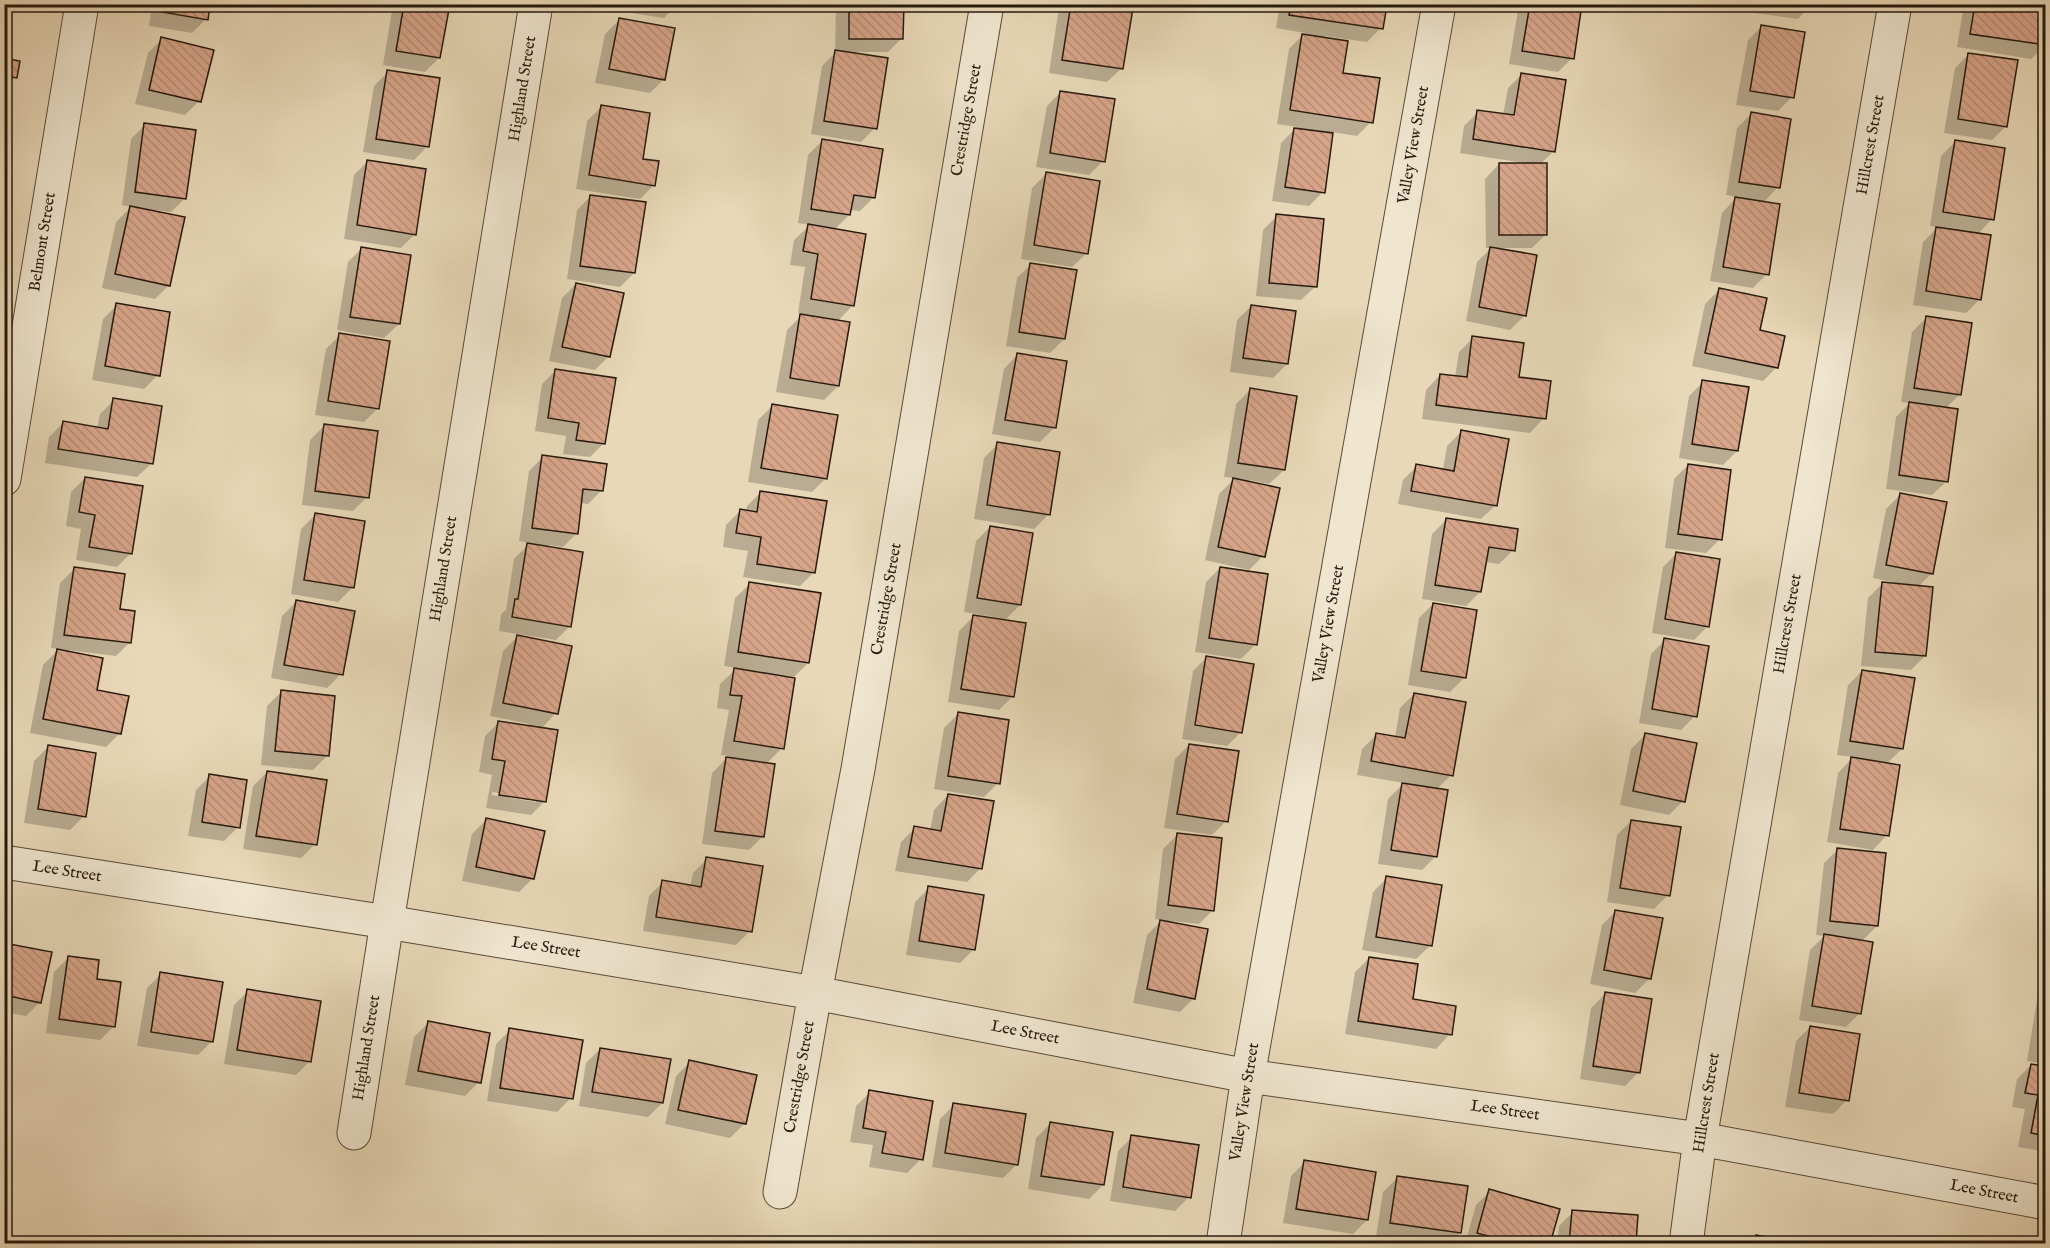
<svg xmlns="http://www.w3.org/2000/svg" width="2050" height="1248" font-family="'IM FELL English',serif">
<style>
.shadow{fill:#0003;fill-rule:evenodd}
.building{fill:url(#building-back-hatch);stroke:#271a0e;stroke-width:1.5}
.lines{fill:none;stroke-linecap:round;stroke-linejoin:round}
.minor-casing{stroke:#574a38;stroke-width:35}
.minor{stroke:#f0e6d0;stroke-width:33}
.labels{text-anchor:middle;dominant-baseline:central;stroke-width:5;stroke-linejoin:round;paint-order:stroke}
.street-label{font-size:16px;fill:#271a0e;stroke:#f0e6d0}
</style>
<defs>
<pattern id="building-back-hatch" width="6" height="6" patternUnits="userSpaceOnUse" patternTransform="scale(1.5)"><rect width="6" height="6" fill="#d7a58a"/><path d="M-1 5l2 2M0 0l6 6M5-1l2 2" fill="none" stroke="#b98d76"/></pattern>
</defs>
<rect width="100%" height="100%" fill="#e8d8b7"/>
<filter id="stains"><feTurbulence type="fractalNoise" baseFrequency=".00333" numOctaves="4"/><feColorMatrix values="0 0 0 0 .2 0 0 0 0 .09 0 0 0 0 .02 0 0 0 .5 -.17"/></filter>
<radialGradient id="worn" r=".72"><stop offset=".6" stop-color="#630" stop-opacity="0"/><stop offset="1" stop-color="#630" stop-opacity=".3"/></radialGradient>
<path class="shadow" d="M152,4H209L206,19L192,33L149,26Z
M259,4H277L275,7Z
M393,4H448L439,58L425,72L383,65Z
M607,4H677L664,18L606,9Z
M836,4H903L902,38L888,52H851L875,128L861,142L811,134L822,66L835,53Z
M1068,4H1099L1122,68L1107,82L1049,73L1058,14Z
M1280,4H1373L1381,28L1367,42L1324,36V39L1341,74L1371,122L1357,136L1332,132L1323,192L1309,206L1272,201L1281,143L1297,127L1277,124L1289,49L1305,33L1276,28Z
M1519,4H1581L1572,58L1558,72L1509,64Z
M1749,4H1812L1798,19L1748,12Z
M1964,4H2027L2046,8L2045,45L2031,59L1957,47Z
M619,20L664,79L650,93L595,83L605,34Z
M1762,26L1792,97L1778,111L1736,105L1748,40Z
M162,39L199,101L185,115L135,104L148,53Z
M1969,54L2006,126L1992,140L1944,133L1955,68Z
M4,59L15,77L4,88Z
M388,72L428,146L414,160L363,152L374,86Z
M1522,74L1554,151L1540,164L1546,234L1532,248H1499L1524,316L1510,330L1466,321L1477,262L1491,248H1486L1485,179L1499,164H1524V163L1460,153L1464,126L1478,112L1503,115L1508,88Z
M1061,92L1103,161L1089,175L1036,167L1047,106Z
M601,107L641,160L654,185L640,199L576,189L587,121Z
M1751,114L1778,187L1763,203L1767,274L1753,288L1710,281L1722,213L1737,197L1726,195L1737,128Z
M145,125L185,198L171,212L153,210L169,285L155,299L102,288L116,222L131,207L122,205L131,139Z
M822,141L874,197L860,211L850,210L849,215L834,230L853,305L837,322L838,386L824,400L776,392L787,330L803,314L798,313L805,267L790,265L794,240L810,225L798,223L808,155Z
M1955,142L1992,219L1977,235L1980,299L1966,313L1913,305L1923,242L1938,227L1930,226L1941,156Z
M368,161L415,234L401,248L344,239L354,175Z
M1046,174L1087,253L1072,267L1021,259L1032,188Z
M591,196L634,273L620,287L567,279L577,210Z
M1277,216L1316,286L1301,300L1256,296L1263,230Z
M362,248L399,324L384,338L337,330L348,262Z
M1031,264L1064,339L1050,353L1006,346L1017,278Z
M576,284L609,356L595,370L549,361L562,298Z
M1719,290L1758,332L1777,367L1763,381L1692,366L1705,304Z
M117,305L158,375L144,389L92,380L103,319Z
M1251,306L1287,364L1273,378L1230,372L1237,320Z
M1926,318L1959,395L1946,408L1947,481L1932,495L1886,489L1896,417L1910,403L1901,402L1912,332Z
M340,335L378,408L364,422L315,415L326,349Z
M1473,338L1517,378L1544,418L1530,433L1422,419L1426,390L1440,375L1455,377L1459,352Z
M1018,354L1054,428L1040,442L992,434L1004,369Z
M556,370L604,443L590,457L563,454L566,436L535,431L542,384Z
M1703,382L1737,451L1723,465L1679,458L1689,396Z
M1250,390L1284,470L1269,484L1249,480L1263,556L1249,570L1205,560L1219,494L1235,478L1224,477L1236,404Z
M114,400L152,463L137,477L45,463L49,437L63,423L97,428L100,414Z
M772,406L826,478L812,492L748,482L758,420Z
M324,426L367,497L353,511L302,505L310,440Z
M1461,432L1496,505L1481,519L1398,504L1403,480L1417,466L1443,470L1447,446Z
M998,444L1048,515L1034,529L974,519L984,458Z
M543,457L602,490L588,504L580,503L577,533L563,547L549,545L570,626L556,640L499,631L501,614L506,610L514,559L530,543L519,541L529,471Z
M1688,465L1720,539L1706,553L1665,548L1674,479Z
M85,478L131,553L117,567L76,560L81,529L66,526L71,492Z
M761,492L814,572L800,586L743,577L748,551L723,547L726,525L740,511L746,512L747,506Z
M1900,495L1932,573L1918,587L1925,656L1911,670L1861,666L1868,598L1882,584L1896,585L1897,583L1873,578L1886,509Z
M315,515L352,588L338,602L291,594L301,529Z
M1446,520L1513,550L1499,564L1485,562L1480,592L1466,606L1422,599L1432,534Z
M990,527L1020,605L1006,619L964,612L976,541Z
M1677,553L1708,626L1694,640L1652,633L1663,567Z
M1220,568L1255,645L1241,659L1195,652L1206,582Z
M74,569L119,611L130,642L116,656L67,650V653L95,691L120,733L106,747L30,733L43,665L59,649L51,648L60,583Z
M750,584L808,663L792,679L782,748L766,764L763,836L749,850L702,844L712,773L729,756L721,755L729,710L717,708L720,684L737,668L724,666L735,598Z
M296,602L341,674L327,688L271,678L282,616Z
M1433,604L1464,678L1450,692L1408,685L1419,618Z
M973,617L1013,696L999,710L948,702L959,631Z
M517,637L556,713L541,729L545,801L531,815L486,808L492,775L479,772L485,736L499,722L528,727L529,724L490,716L503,651ZM492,792L536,799V802L492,795Z
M1665,640L1695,716L1681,730L1639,723L1651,654Z
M1207,657L1241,732L1227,746L1182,739L1193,671Z
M1862,671L1902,749L1886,764L1887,835L1873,850L1827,842L1838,773L1853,757L1837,755L1848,685Z
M281,692L327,756L313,770L261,765L267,706Z
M1414,694L1451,775L1436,790V856L1422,870L1378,864L1388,799L1404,783L1357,775L1362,749L1376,735L1395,738L1400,708Z
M959,713L998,783L984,797L934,789L944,728Z
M1645,735L1683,801L1669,815L1620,805L1631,749Z
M1189,745L1226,821L1212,835L1164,828L1175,759Z
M48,747L84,816L70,830L24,823L34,761Z
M267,772L315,844L301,858L243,849L253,786Z
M210,776L238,827L224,841L188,836L196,790Z
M948,795L981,868L967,882L895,871L901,842L915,828L930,831L934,810Z
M486,820L533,878L519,892L462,881L472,834Z
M1631,821L1668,895L1654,909L1607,902L1617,835Z
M1177,835L1213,910L1199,924L1170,921L1194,998L1180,1012L1133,1003L1147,935L1162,920L1155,919L1163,849Z
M1838,849L1877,926L1861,942L1860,1013L1846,1027L1799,1020L1810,950L1824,936L1816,935L1824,863Z
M707,859L750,931L736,945L643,931L649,896L663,882L690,887L693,873Z
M1387,878L1431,945L1416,959L1362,950L1373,892Z
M929,888L974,949L960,963L906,955L915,902Z
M1616,911L1649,979L1635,993L1590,984L1602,925Z
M4,944L40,1002L26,1016L4,1012Z
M2046,956V975L2042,974Z
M68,958L95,980L114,1026L100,1040L46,1033L54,972Z
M1369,958L1411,1000L1450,1034L1436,1049L1345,1034L1355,972Z
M161,974L212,1041L198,1055L137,1046L147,988Z
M2046,987V1064L2027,1061L2038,994Z
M248,991L310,1061L296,1075L224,1064L234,1005Z
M1605,994L1639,1072L1625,1086L1580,1079L1591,1008Z
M428,1023L479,1082L465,1096L405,1085L414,1037Z
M1810,1027L1847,1100L1833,1114L1785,1107L1796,1041Z
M510,1030L571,1098L557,1112L487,1101L496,1044Z
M600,1049L662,1103L648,1117L579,1106L586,1063Z
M690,1062L744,1124L730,1138L665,1124L676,1076Z
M2031,1065L2046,1068V1152L2018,1147L2025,1109L2012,1107L2017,1079Z
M870,1092L921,1159L907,1173L869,1167L873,1145L850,1142L856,1106Z
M954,1105L1017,1164L1003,1178L932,1167L940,1119Z
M1050,1124L1103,1185L1089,1199L1028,1189L1036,1138Z
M1132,1137L1189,1197L1175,1211L1110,1201L1118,1151Z
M1305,1162L1367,1220L1353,1234L1283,1223L1291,1176Z
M1397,1178L1460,1233L1449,1244H1424L1376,1237L1383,1192Z
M1490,1191L1548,1244H1465L1476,1205Z
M1573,1212L1634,1244H1557L1559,1226Z"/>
<path class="building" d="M163,4H210L208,20L162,12Z
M404,4H450L440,58L396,51Z
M849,4H904L903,39H849Z
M1071,4H1108L1133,8L1123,69L1062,60Z
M1291,4H1383L1387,5L1383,29L1289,15Z
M1530,4H1582L1574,59L1522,51Z
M1975,4L2046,6V45L1970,34Z
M619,18L675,28L665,80L609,69Z
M1761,25L1805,32L1794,98L1750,91Z
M1302,34L1348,41L1343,73L1380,78L1373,123L1290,110Z
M161,37L214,50L201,102L149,90Z
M835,50L888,58L877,129L824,121Z
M1968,53L2018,60L2007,127L1958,119Z
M4,58L20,61L17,78L4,76Z
M387,70L440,78L429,147L376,139Z
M1521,73L1566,80L1555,152L1473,139L1477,110L1514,115Z
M1060,91L1115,99L1105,162L1050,153Z
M601,105L650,113L643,159L659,161L655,186L589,175Z
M1751,112L1791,119L1780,188L1739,182Z
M144,123L196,130L186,199L135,192Z
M1294,128L1333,133L1325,193L1285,187Z
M822,139L883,149L875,198L854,195L850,215L811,209Z
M1955,140L2005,148L1994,220L1943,212Z
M367,160L426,169L416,235L357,225Z
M1499,163H1547V235H1499Z
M1046,172L1100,181L1088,254L1034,245Z
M590,195L646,202L635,273L580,266Z
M1735,197L1780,204L1769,275L1723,267Z
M130,206L185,217L170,286L115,274Z
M1276,214L1324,219L1317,287L1269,283Z
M808,224L866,234L854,306L811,299L818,254L803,251Z
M1936,227L1991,235L1981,300L1926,291Z
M361,247L411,255L400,324L350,317Z
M1490,247L1537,255L1526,316L1479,307Z
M1030,263L1077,270L1065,339L1019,332Z
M576,283L624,293L610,357L562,347Z
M1719,288L1767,298L1760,330L1785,336L1778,368L1705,353Z
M116,303L170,312L160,376L105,366Z
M1251,305L1296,311L1288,364L1243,358Z
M800,314L850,322L839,386L790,378Z
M1926,316L1972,323L1961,395L1914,388Z
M339,333L390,341L379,409L328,401Z
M1472,336L1524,343L1519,377L1551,381L1546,419L1436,405L1440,374L1467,377Z
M1017,353L1067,361L1056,428L1005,420Z
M555,369L616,378L605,444L576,440L579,423L548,418Z
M1702,380L1749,387L1738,451L1692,444Z
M1250,388L1297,396L1285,470L1238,463Z
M113,398L162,406L153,464L58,449L63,421L108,429Z
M1909,402L1958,409L1948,482L1899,475Z
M772,404L838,415L827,479L761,468Z
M324,424L378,431L369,498L315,491Z
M1461,430L1509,439L1497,506L1411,491L1416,464L1454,471Z
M997,442L1060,452L1050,515L987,505Z
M542,455L607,464L603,491L583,489L578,534L532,528Z
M1688,464L1731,470L1722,540L1678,534Z
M85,477L143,486L132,554L89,547L95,515L79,512Z
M1233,478L1280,488L1265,557L1218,547Z
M760,491L827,501L815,573L757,564L761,537L736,533L740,509L757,512Z
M1900,493L1947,502L1933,574L1886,565Z
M315,513L365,521L354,588L304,580Z
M1446,518L1518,529L1515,551L1489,547L1481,592L1435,585Z
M990,526L1033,533L1021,605L977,598Z
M527,543L583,552L571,627L512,617L515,599H518Z
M1676,552L1720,559L1709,627L1665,619Z
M74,567L125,574L120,609L135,611L131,643L64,635Z
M1220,567L1268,574L1257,645L1209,638Z
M749,582L821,593L809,663L738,652Z
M1882,582L1933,587L1926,656L1875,652Z
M296,600L355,611L343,675L284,665Z
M1433,603L1477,610L1466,678L1421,671Z
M973,615L1026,623L1014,697L961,689Z
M517,635L572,646L558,714L503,703Z
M1664,638L1709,646L1697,717L1652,709Z
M57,649L103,658L97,690L129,696L121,734L43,719Z
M1206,656L1254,664L1242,733L1195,725Z
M734,668L795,678L784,749L734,741L742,696L730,695Z
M1862,670L1915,678L1903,749L1850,741Z
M281,690L335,696L329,756L275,751Z
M1414,693L1466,702L1453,776L1371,761L1376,733L1405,738Z
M958,712L1009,720L1000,784L948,776Z
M498,721L558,730L546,802L499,795L505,761L492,759Z
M1645,733L1697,743L1685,802L1633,791Z
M1189,744L1239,751L1228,822L1177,814Z
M48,745L96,753L86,817L38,809Z
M726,757L775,764L764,837L715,831Z
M1851,757L1900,765L1889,836L1840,829Z
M267,771L327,780L317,845L256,836Z
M209,774L247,780L240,828L202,822Z
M1402,783L1448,790L1437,857L1391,850Z
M948,794L994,801L982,869L908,857L914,826L941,831Z
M486,818L545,831L534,879L476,867Z
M1631,820L1681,827L1670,896L1620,888Z
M1177,833L1222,838L1214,911L1168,905Z
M1837,848L1886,853L1878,926L1830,921Z
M706,857L763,866L752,932L656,917L662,880L701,887Z
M1386,876L1442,885L1432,946L1376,937Z
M928,886L984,895L975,950L919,941Z
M1615,910L1663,918L1651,979L1604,970Z
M1160,920L1208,929L1195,999L1147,989Z
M1824,934L1873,942L1861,1014L1812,1006Z
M4,943L52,952L41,1003L4,995Z
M68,956L99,960L97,979L121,982L115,1027L59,1019Z
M1369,957L1418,964L1413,999L1456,1006L1452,1035L1358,1021Z
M160,972L223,982L213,1042L151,1032Z
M247,989L321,1001L311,1062L237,1050Z
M1605,992L1652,999L1640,1073L1593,1066Z
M428,1021L490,1033L481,1083L418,1071Z
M1810,1026L1860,1034L1849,1101L1799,1093Z
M509,1028L583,1040L573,1099L500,1088Z
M600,1048L671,1059L663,1103L592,1092Z
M689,1060L757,1075L746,1124L678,1110Z
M2031,1064L2046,1066V1136L2031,1133L2038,1095L2025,1093Z
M869,1090L933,1101L923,1160L882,1153L886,1132L863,1128Z
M953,1103L1026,1114L1018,1165L945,1153Z
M1050,1122L1113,1132L1104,1185L1041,1176Z
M1131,1135L1199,1145L1191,1198L1123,1187Z
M1304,1160L1376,1172L1368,1220L1296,1209Z
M1397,1176L1468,1186L1461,1233L1390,1223Z
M1489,1189L1560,1209L1550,1244H1515L1477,1233Z
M1572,1210L1638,1215L1636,1244H1569Z
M1756,1235L1804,1244H1755Z"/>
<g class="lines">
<g class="minor-casing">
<path id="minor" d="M4,479L82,4
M4,862L387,922L815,993L1248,1076L1700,1139L2046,1203
M354,1133L387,922L536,4
M780,1192L815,993L858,769L987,4
M1223,1244L1248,1076L1439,4
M1686,1244L1700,1139L1895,4"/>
</g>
<use href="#minor" class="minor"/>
</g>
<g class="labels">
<g class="street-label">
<text transform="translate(523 89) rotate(-81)">Highland Street</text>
<text transform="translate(967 120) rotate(-80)">Crestridge Street</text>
<text transform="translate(1414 145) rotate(-80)">Valley View Street</text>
<text transform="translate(1871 145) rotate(-80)">Hillcrest Street</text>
<text transform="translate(43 242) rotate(-81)">Belmont Street</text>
<text transform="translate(444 569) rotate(-81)">Highland Street</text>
<text transform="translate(887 599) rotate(-80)">Crestridge Street</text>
<text transform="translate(1329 624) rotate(-80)">Valley View Street</text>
<text transform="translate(1788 624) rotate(-80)">Hillcrest Street</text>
<text transform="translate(67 872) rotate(9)">Lee Street</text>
<text transform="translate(546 948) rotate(9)">Lee Street</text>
<text transform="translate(1025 1033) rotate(11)">Lee Street</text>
<text transform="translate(367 1048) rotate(-81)">Highland Street</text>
<text transform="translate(800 1077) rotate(-80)">Crestridge Street</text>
<text transform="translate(1245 1102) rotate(-81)">Valley View Street</text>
<text transform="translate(1707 1103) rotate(-81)">Hillcrest Street</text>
<text transform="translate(1505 1111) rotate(8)">Lee Street</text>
<text transform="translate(1984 1192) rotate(11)">Lee Street</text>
</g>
</g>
<rect width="2050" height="1248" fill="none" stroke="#e8d8b7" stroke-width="24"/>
<rect x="6" y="6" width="2038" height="1236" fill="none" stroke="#271a0e" stroke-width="3"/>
<rect x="12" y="12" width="2026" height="1224" fill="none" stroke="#271a0e" stroke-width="1.5"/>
<rect width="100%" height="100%" filter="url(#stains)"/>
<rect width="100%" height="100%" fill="url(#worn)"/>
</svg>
